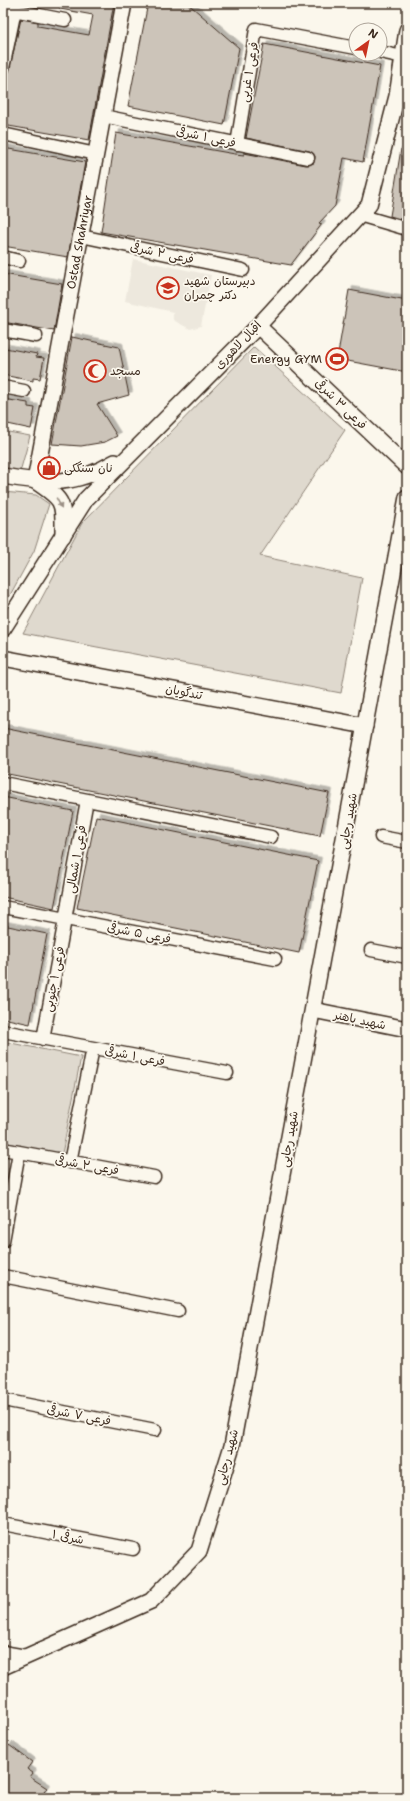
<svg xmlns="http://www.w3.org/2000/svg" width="410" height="1801" font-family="'Shantell Sans','Playpen Sans Arabic',sans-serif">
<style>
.built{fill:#ede8dd}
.green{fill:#dfd9ce;stroke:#8d8276}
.building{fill:#ccc4b9;stroke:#3b2a1e;filter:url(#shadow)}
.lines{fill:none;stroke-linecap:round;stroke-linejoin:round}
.minor-casing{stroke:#3b2a1e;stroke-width:15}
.tertiary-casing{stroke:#3b2a1e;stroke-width:18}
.minor{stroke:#fbf7ec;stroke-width:12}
.tertiary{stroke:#fbf7ec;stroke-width:15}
.oneway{fill:#9b9085}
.labels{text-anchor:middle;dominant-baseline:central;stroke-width:3.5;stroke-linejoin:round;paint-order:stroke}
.street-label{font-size:12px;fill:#3b2a1e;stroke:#fbf7ec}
.poi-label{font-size:12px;fill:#3b2a1e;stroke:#fbf7ec;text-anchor:start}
</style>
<defs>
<filter id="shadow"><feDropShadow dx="3.5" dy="-3.5" stdDeviation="0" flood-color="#0004"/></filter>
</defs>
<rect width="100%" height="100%" fill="#fbf7ec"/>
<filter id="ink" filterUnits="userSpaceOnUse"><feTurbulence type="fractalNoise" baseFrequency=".025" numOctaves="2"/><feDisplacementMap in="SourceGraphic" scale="8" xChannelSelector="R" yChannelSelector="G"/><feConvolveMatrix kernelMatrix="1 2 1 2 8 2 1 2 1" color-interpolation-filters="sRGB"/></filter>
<g filter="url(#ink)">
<path class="built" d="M133,259L211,275L201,326L190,329L173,320V312L125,301Z"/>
<path class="green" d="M254,347L345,430L260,556L362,578L341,693L23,633L82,523Z
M3,431L30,436L20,472L3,469Z
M3,492L36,495L49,504L34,551L3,608Z
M6,1042L81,1057L62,1154L3,1142V1056Z"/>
<path class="building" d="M21,3H42L41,8Z
M60,3H114L89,140L3,125V96L21,19L38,22V26L89,35L93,15L60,9Z
M148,3H185L192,7L239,48L224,125L128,106Z
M264,44L380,66L363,162L344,158L335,206L319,223L322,224L293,262L291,265L101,232L116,133L235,154L244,155V153L306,165L314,163L315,156L310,151L246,138Z
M3,148L85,162L68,257L3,246Z
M401,149H407V221L390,216Z
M3,274L62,284L54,331L3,322Z
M349,290L407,301V372L337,359Z
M72,337L119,347L129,395L97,404L117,436L105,442L81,446L52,444Z
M5,348L37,354L36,357L44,358L40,379L33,378V381L3,375V350L5,351Z
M3,399L28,403V407L35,408L31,429L3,423Z
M3,728L329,793L320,836L3,773Z
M3,797L73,811L54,908L3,897V853L5,842L3,841Z
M96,816L318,861L299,953L77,908Z
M3,925L47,934L30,1024L3,1018Z
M9,1745L32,1762L27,1769L33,1773L30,1777L47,1788L40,1798H3V1754Z"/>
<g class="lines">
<g class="minor-casing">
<path id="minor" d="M3,8L65,20
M380,52L403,57
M3,68L15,10
M103,116L308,158
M3,134L96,154
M237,144L256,29L356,48
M359,215L407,229
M81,236L243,270
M3,257L19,261
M3,330L36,336
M3,387L24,391
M3,783L271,837
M381,837L407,842
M3,907L275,959
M371,950L407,957
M3,1031L227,1073
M43,1039L87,800
M3,1149L154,1177
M70,1162L93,1048
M3,1241L19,1152
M3,1276L178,1311
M3,1400L155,1430
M3,1524L133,1549
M3,1652L26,1656"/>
</g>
<g class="tertiary-casing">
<g id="tertiary">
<path d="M258,326L407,467"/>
<path d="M3,476C48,484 75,486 115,462"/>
<path id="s1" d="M35,481L124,3"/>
<path d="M35,481C65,501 63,501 63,536"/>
<path d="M3,629L86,499L258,326L369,205L397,96L407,30"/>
<path d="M3,658L365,726"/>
<path d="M313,1010L407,1029"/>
<path d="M3,1667L151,1601L199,1551L232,1446L407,497"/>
</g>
</g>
<use href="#minor" class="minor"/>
<use href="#tertiary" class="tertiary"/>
</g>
<defs><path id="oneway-solid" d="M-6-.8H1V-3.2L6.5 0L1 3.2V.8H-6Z"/></defs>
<use class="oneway" href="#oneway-solid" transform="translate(59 503) rotate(62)"/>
</g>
<defs>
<g id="school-ring" transform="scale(1.15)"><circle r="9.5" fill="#fbf7ec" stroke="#c8321e" stroke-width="1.5"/><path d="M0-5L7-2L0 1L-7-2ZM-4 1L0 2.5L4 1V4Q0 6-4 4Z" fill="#c8321e"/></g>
<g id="stadium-ring" transform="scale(1.15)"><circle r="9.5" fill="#fbf7ec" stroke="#c8321e" stroke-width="1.5"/><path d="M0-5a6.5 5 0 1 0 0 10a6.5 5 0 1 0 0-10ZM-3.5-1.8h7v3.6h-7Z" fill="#c8321e"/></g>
<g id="mosque-ring" transform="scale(1.15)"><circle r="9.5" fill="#fbf7ec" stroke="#c8321e" stroke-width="1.5"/><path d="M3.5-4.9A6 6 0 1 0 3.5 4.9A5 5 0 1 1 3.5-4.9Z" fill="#c8321e"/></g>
<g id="shop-ring" transform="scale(1.15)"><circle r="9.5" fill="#fbf7ec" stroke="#c8321e" stroke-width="1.5"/><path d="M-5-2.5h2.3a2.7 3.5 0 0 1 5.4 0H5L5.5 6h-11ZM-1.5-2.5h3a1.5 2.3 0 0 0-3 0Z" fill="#c8321e"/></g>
</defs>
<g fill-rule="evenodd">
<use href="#school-ring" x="168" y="288"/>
<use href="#stadium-ring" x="337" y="359"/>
<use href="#mosque-ring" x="95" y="371"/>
<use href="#shop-ring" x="49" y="468"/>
</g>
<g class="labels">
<g class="street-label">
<text transform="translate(249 72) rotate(-80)">فرعی ۱ غربی</text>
<text transform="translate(206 137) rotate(12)">فرعی ۱ شرقی</text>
<text stroke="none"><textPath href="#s1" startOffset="243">Ostad Shahriyar</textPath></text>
<text transform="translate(162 253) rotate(12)">فرعی ۲ شرقی</text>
<text transform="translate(238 345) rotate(-46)">اقبال لاهوری</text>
<text transform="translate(341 404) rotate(44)">فرعی ۳ شرقی</text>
<text transform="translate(184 692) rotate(11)">تندگویان</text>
<text transform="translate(348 821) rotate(-80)">شهید رجایی</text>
<text transform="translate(76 859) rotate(-80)">فرعی ۱ شمالی</text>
<text transform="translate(139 933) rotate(11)">فرعی ۵ شرقی</text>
<text transform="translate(54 979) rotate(-79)">فرعی ۱ جنوبی</text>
<text transform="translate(360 1020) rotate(12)">شهید باهنر</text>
<text transform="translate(135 1056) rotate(11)">فرعی ۱ شرقی</text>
<text transform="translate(289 1139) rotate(-80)">شهید رجایی</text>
<text transform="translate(87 1165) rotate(10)">فرعی ۲ شرقی</text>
<text transform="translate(79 1415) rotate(11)">فرعی ۷ شرقی</text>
<text transform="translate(227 1457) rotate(-75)">شهید رجایی</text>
<text transform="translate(68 1537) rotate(11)">۱ شرقی</text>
</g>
<g class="poi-label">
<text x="184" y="281">دبیرستان شهید<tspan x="184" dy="14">دکتر چمران</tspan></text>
<text x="322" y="359" text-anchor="end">Energy GYM</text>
<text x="110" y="371">مسجد</text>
<text x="64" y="468">نان سنگکی</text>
</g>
</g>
<rect width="410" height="1801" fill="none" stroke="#fbf7ec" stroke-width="16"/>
<rect x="8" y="8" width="394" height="1785" fill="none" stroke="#3b2a1e" stroke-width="1.5" filter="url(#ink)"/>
<g transform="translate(368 42) rotate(33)"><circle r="19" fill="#fbf7ec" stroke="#aea59a"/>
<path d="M0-3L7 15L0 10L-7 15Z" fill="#c8321e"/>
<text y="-6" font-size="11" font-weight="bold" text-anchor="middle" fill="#3b2a1e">N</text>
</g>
</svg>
